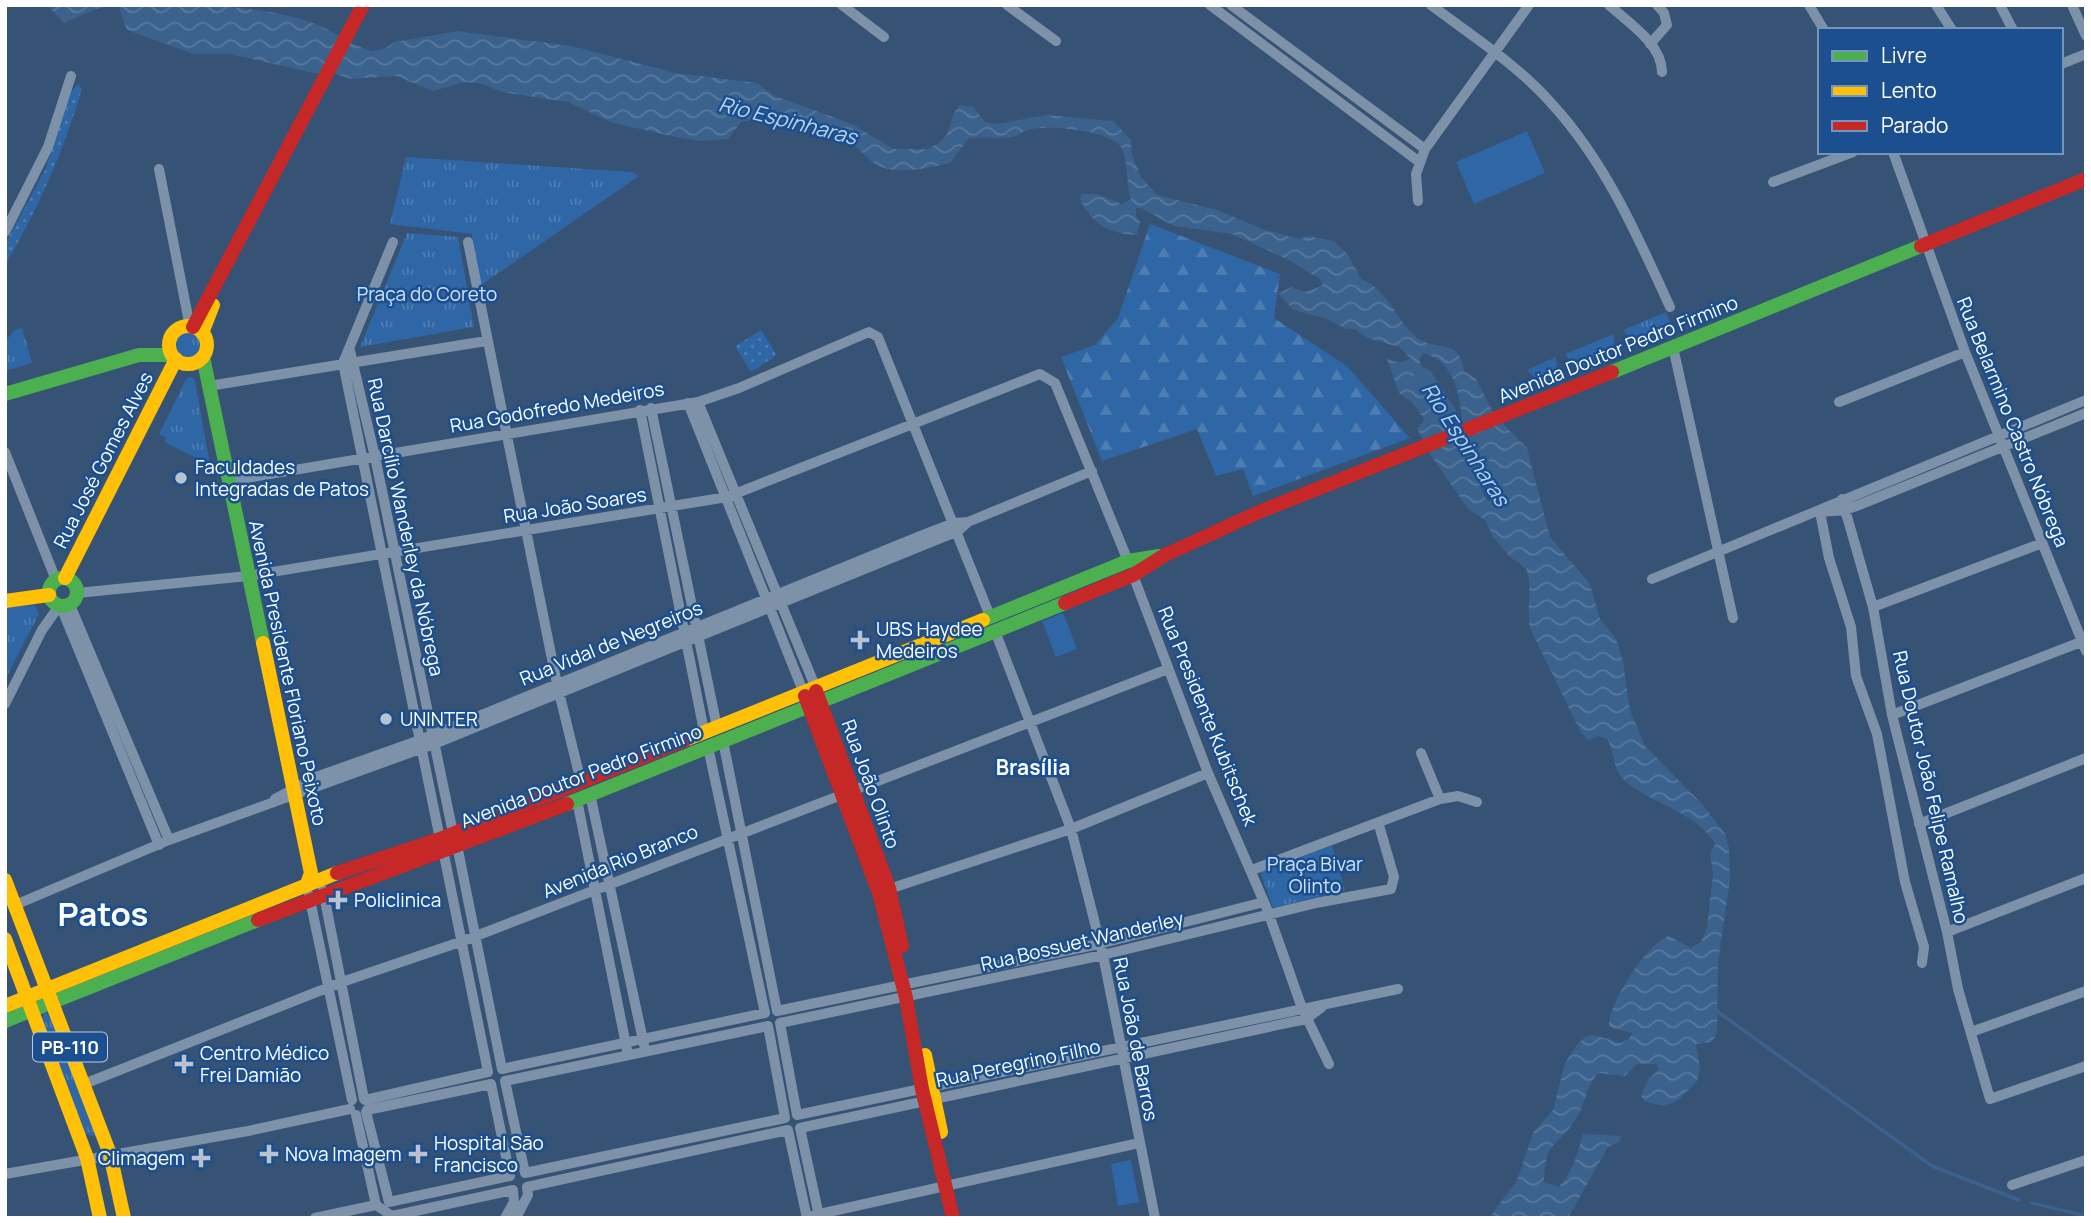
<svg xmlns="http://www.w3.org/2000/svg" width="2091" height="1223" font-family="Manrope,sans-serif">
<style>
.grass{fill:url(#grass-dots)}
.forest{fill:url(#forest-firs)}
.park{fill:url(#park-tufts)}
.pitch{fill:#2f66a5}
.water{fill:url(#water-waves)}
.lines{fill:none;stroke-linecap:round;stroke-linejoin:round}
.stream{stroke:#3b618d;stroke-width:3.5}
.river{stroke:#3b618d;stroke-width:19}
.street{stroke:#7d92a8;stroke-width:10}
.fast{stroke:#4caf50;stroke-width:14}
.slow{stroke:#ffc107;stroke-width:14}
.jam{stroke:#c62828;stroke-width:14}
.poi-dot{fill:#b9c2ce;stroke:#1b4f8f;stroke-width:2.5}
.labels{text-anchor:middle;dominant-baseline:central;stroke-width:5;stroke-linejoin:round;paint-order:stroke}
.shield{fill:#1b4f8f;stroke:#bbcadd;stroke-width:2}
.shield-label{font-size:18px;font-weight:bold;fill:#fff}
.park-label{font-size:19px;fill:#cfe3fa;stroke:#1b4f8f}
.street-label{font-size:19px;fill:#fff;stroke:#1b4f8f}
.poi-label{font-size:19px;fill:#fff;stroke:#1b4f8f;text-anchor:start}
.water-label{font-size:21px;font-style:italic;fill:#b5d3f5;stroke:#1b4f8f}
.neighbourhood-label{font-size:21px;font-weight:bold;fill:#fff;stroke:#1b4f8f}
.town-label{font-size:33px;font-weight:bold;fill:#fff;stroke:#1b4f8f}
</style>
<defs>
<pattern id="grass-dots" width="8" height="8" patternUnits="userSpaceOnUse" patternTransform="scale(1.75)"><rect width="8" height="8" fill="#2f66a5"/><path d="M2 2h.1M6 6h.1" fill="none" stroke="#4e7db2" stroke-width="1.8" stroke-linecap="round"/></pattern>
<pattern id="forest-firs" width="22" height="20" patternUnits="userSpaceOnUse" patternTransform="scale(1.75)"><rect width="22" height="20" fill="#2f66a5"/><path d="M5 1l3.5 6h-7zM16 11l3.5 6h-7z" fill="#4e7db2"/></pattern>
<pattern id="park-tufts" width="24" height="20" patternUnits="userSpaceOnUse" patternTransform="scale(1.75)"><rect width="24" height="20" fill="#2f66a5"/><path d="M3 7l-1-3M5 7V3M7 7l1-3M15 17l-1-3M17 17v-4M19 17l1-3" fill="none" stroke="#4e7db2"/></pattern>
<pattern id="water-waves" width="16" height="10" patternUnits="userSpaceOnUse" patternTransform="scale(1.75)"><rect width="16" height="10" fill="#3b618d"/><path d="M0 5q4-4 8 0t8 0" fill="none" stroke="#58799e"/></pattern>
</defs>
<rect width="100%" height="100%" fill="#365274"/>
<path class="grass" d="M78,84L82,89C62,154 40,206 5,265V244L45,170L71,92Z
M761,330L777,355L751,372L735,346Z"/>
<path class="forest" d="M1150,224L1280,274L1274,318L1347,366L1410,438L1253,496L1243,469L1216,476L1197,429L1102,461L1061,357L1095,345L1118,318Z"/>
<path class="park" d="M406,157L632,172L639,176L477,288L472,234L390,224Z
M407,233L458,237L474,327L360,347Z
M1666,312L1675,334L1654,344H1637L1623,330Z
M22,327L32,363L5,371V341L15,330Z
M174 345a14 14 0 1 1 28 0a14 14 0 1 1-28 0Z
M1614,334C1616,357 1600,376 1575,367L1565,354Z
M1556,357L1557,372L1546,388L1527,370Z
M191,377L195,381L210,465L164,442L166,438L159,434L186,379Z
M35,605L39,614L5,680V607Z
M1332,846L1345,890L1273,908L1260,871Z
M44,1012L52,1015L96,1137L83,1133L42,1020Z"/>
<path class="pitch" d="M1527,131L1545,173L1474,204L1456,162Z
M1063,613L1077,649L1056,657L1042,621Z
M1131,1160L1139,1202L1118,1206L1111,1164Z"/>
<path class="water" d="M47,5H115L96,9L64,23Z
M118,5C182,5 293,0 344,40L328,72L318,74L229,54H193L127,30Z
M457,31L571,46L676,73L757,83L773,95L854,125L893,149H927L939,143L947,134L954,113L960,105L973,107L985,122L997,124L1047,115L1113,121L1131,140L1132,155L1141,177L1157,195L1217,210L1265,230L1300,239L1308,236L1334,241L1348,255L1361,279C1391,290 1396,325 1421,340C1440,351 1459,338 1464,371L1476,379L1496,418L1464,431C1459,401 1459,363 1423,353L1419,360L1452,429L1423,440L1417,428L1425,420L1412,402L1399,393L1387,359C1395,362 1404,364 1410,358L1399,347L1367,338L1355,329H1346L1327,319L1294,310L1278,294L1291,287L1305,292L1322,286L1321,280L1289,260L1232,234L1174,226L1141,208H1136V216L1140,222L1137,235C1109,234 1093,224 1080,200L1081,194H1096L1122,204L1131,199C1126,185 1128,158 1121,147C1109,130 1047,124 1027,130C1022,132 1018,136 1012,137C998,139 983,137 969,138L950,163C930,168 902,174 881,167C870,163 864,153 856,147C825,126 778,119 742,121L728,139L699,141L676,137L613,123L568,102L502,92L483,84L465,82L433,91L396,76L350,79L330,72L345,41L372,51L384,49L395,42Z
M1498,419L1527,448L1550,537L1590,584L1600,619L1616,639L1623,661L1630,710L1645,746L1703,805L1725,834L1729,848L1730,880L1718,963L1717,1033L1712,1042L1696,1044L1700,1068L1697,1081L1677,1101L1664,1106L1646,1102L1641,1096L1648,1080L1659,1069L1656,1064H1637L1625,1076L1598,1073C1585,1088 1585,1107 1574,1122C1553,1151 1546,1140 1544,1182L1559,1187C1574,1170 1577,1154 1583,1134L1622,1136L1619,1142L1608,1147L1568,1218H1489L1517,1180L1534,1131L1553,1110L1565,1063L1576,1046L1586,1036L1594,1035L1621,1043L1629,1039L1632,1033L1609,1027C1607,1006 1648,941 1669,936L1691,948L1701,942L1707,927L1713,874L1710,854L1715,844C1697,811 1647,803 1623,779C1612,769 1615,751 1607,739L1599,736L1588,740L1581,733L1530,628C1526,607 1533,587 1526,568L1510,557L1493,537L1485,520L1468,509L1425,447L1455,436L1466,452L1486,499L1490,501L1489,486L1464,433Z"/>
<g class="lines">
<path class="stream" d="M1714,1009L1932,1166L2019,1200
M2032,1203L2086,1216"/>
<path class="river" d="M1423,377L1494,486"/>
<path class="street" d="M842,5L884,37
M1007,5L1056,41
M1210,5L1418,161
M1231,5L1425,149
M1431,5C1472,36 1518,65 1552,104C1606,163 1637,235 1670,307
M1609,5C1629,23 1662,44 1662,72
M1809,5L1824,30
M1936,5L1952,30
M2000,5L2013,30
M2072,5L2086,36
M1650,44L1667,25L1664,13L1657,5
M2061,64L2086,54
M1893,152L1965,352L2086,651
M159,169L190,327
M1773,182L1853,152
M1418,201L1416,174L1425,149L1529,5
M5,232L48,147L71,76
M393,242L343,363L440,839
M468,242L557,684L581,782
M1673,347L1733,618
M350,351L375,457L453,833
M209,386L486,341
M698,402L815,686
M1839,402L1965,352
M688,403L803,691
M651,408L717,727
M640,410L704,731
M5,452L56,580
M229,481L698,402L739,388L869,332L878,337L990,616
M1842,499L1873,607L1892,715L1947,932L1958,989L1990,1099L2086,1066
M1820,512L1829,558L1851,627L1856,676L1877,734L1905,882L1924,947L1922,963
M1820,512L1845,510L1859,505L2086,413
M1133,575L1208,773L1267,909L1302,1008L1329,1064
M1652,579L2086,400
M77,593L248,576L727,497L1040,374L1055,383L1128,561
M70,605L169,840
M61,607L159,845
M1873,607L2042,543
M995,631L1071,829L1103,955L1155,1218
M5,704L42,630L59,606
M1892,715L2086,640
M723,741L777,1011
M708,747L765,1013
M1421,753L1440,799
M590,794L644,1045
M275,799L316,777L420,740L918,537L954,523L968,522L1092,471
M577,800L627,1050
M1919,824L2086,758
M457,845L502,1069
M443,850L488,1072
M1252,870L1440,799L1458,796L1477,802
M323,890L364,1099
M883,891L1071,829L1208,773
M309,895L352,1100
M15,905L169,840L434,744L958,531L968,522
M1947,932L2086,878
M777,1011L1099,944L1264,902
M780,1023L1103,955L1316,903L1391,889L1394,877L1378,822
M780,1023L797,1115
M768,1026L785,1118
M1971,1032L2086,991
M502,1069L765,1013
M505,1081L768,1026
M505,1081L525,1173
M84,1084L342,982L463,941L1168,669
M491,1084L510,1176
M365,1100L488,1072
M367,1110L491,1084
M366,1112L389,1202
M356,1115L376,1205
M797,1115L1398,989
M800,1128L1306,1019L1322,1007
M800,1128L819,1216
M788,1130L807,1218
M525,1173L785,1118
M5,1174L248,1131L350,1109
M2012,1185L2086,1160
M527,1187L788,1130
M389,1202L510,1176
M376,1205L392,1216L513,1190
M806,1217L1139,1143
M315,1218L376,1205
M505,1218L514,1202L513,1190
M516,1218L528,1195L527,1187"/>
<path class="fast" d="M203,357L263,643
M1612,372L1921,246
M5,394L139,355H172
M49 592a14 14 0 1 1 28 0a14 14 0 1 1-28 0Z
M983,620L1128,561L1159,556
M567,804L1065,603
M5,1021L258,920"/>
<path class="slow" d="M169 345a19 19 0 1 1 38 0a19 19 0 1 1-38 0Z
M202,333L213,305
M65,578L176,359
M5,601L49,595
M263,643L311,873L307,884
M685,740L983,620
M5,880L110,1154L124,1218
M5,939L87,1158L100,1218
M5,1006L337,873
M925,1055L941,1132"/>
<path class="jam" d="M1921,246L2086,179
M193,327L363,5
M1065,603L1133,575L1165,555L1259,512L1612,372
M816,691L889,888L902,946
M805,696L879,893L906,998L922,1089L953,1218
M337,873L440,839L685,740
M258,920L567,804"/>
</g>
<g class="poi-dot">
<circle cx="181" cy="478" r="7"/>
<path d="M856.5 629.5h7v7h7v7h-7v7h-7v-7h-7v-7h7z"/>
<circle cx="386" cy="719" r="7"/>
<path d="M334.5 889.5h7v7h7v7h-7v7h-7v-7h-7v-7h7z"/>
<path d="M180.5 1053.5h7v7h7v7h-7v7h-7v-7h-7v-7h7z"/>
<path d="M265.5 1143.5h7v7h7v7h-7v7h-7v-7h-7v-7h7z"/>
<path d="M414.5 1143.5h7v7h7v7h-7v7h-7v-7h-7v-7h7z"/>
<path d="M197.5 1147.5h7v7h7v7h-7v7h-7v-7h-7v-7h7z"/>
</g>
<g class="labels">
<rect class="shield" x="33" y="1032.5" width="74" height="29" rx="5"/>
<g class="shield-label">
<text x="70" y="1047">PB-110</text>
</g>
<g class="park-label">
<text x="427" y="294">Praça do Coreto</text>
<text x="1315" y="864">Praça Bivar<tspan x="1315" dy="22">Olinto</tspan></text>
</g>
<g class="street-label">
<text transform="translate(1618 349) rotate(-22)">Avenida Doutor Pedro Firmino</text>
<text transform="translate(557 407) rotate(-10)">Rua Godofredo Medeiros</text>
<text transform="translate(2013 422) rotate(68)">Rua Belarmino Castro Nóbrega</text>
<text transform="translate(103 460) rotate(-63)">Rua José Gomes Alves</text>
<text transform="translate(575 505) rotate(-9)">Rua João Soares</text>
<text transform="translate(406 527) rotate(78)">Rua Darcílio Wanderley da Nóbrega</text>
<text transform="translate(611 643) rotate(-22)">Rua Vidal de Negreiros</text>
<text transform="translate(288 673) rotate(78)">Avenida Presidente Floriano Peixoto</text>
<text transform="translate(1208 716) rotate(68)">Rua Presidente Kubitschek</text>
<text transform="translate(581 776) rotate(-21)">Avenida Doutor Pedro Firmino</text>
<text transform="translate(871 784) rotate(70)">Rua João Olinto</text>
<text transform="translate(1931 787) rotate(77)">Rua Doutor João Felipe Ramalho</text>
<text transform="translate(620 861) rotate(-22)">Avenida Rio Branco</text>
<text transform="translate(1082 941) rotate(-13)">Rua Bossuet Wanderley</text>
<text transform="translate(1136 1039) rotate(79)">Rua João de Barros</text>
<text transform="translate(1018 1063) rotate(-12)">Rua Peregrino Filho</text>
</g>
<g class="poi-label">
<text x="195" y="467">Faculdades<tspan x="195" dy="22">Integradas de Patos</tspan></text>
<text x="876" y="629">UBS Haydee<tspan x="876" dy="22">Medeiros</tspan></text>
<text x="400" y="719">UNINTER</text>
<text x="354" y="900">Policlinica</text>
<text x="200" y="1053">Centro Médico<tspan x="200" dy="22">Frei Damião</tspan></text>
<text x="434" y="1143">Hospital São<tspan x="434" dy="22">Francisco</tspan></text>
<text x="285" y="1154">Nova Imagem</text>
<text x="185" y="1158" text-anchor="end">Climagem</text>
</g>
<g class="water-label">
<text transform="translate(788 120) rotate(14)">Rio Espinharas</text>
<text transform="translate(1466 444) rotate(57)">Rio Espinharas</text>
</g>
<g class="neighbourhood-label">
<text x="1033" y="767">Brasília</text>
</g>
<g class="town-label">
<text x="103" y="913">Patos</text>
</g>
</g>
<rect width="2091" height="1223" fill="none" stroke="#ffffff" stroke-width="14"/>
<rect x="1818" y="28" width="245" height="126" fill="#1b4f8f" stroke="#7695bc" stroke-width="2"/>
<rect x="1832" y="51" width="35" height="10" fill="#4caf50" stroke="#7695bc" stroke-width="2"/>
<text x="1881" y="63" font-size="21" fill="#ffffff">Livre</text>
<rect x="1832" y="86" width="35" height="10" fill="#ffc107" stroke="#7695bc" stroke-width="2"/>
<text x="1881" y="98" font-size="21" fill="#ffffff">Lento</text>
<rect x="1832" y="121" width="35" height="10" fill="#c62828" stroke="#7695bc" stroke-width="2"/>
<text x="1881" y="133" font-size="21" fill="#ffffff">Parado</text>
</svg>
